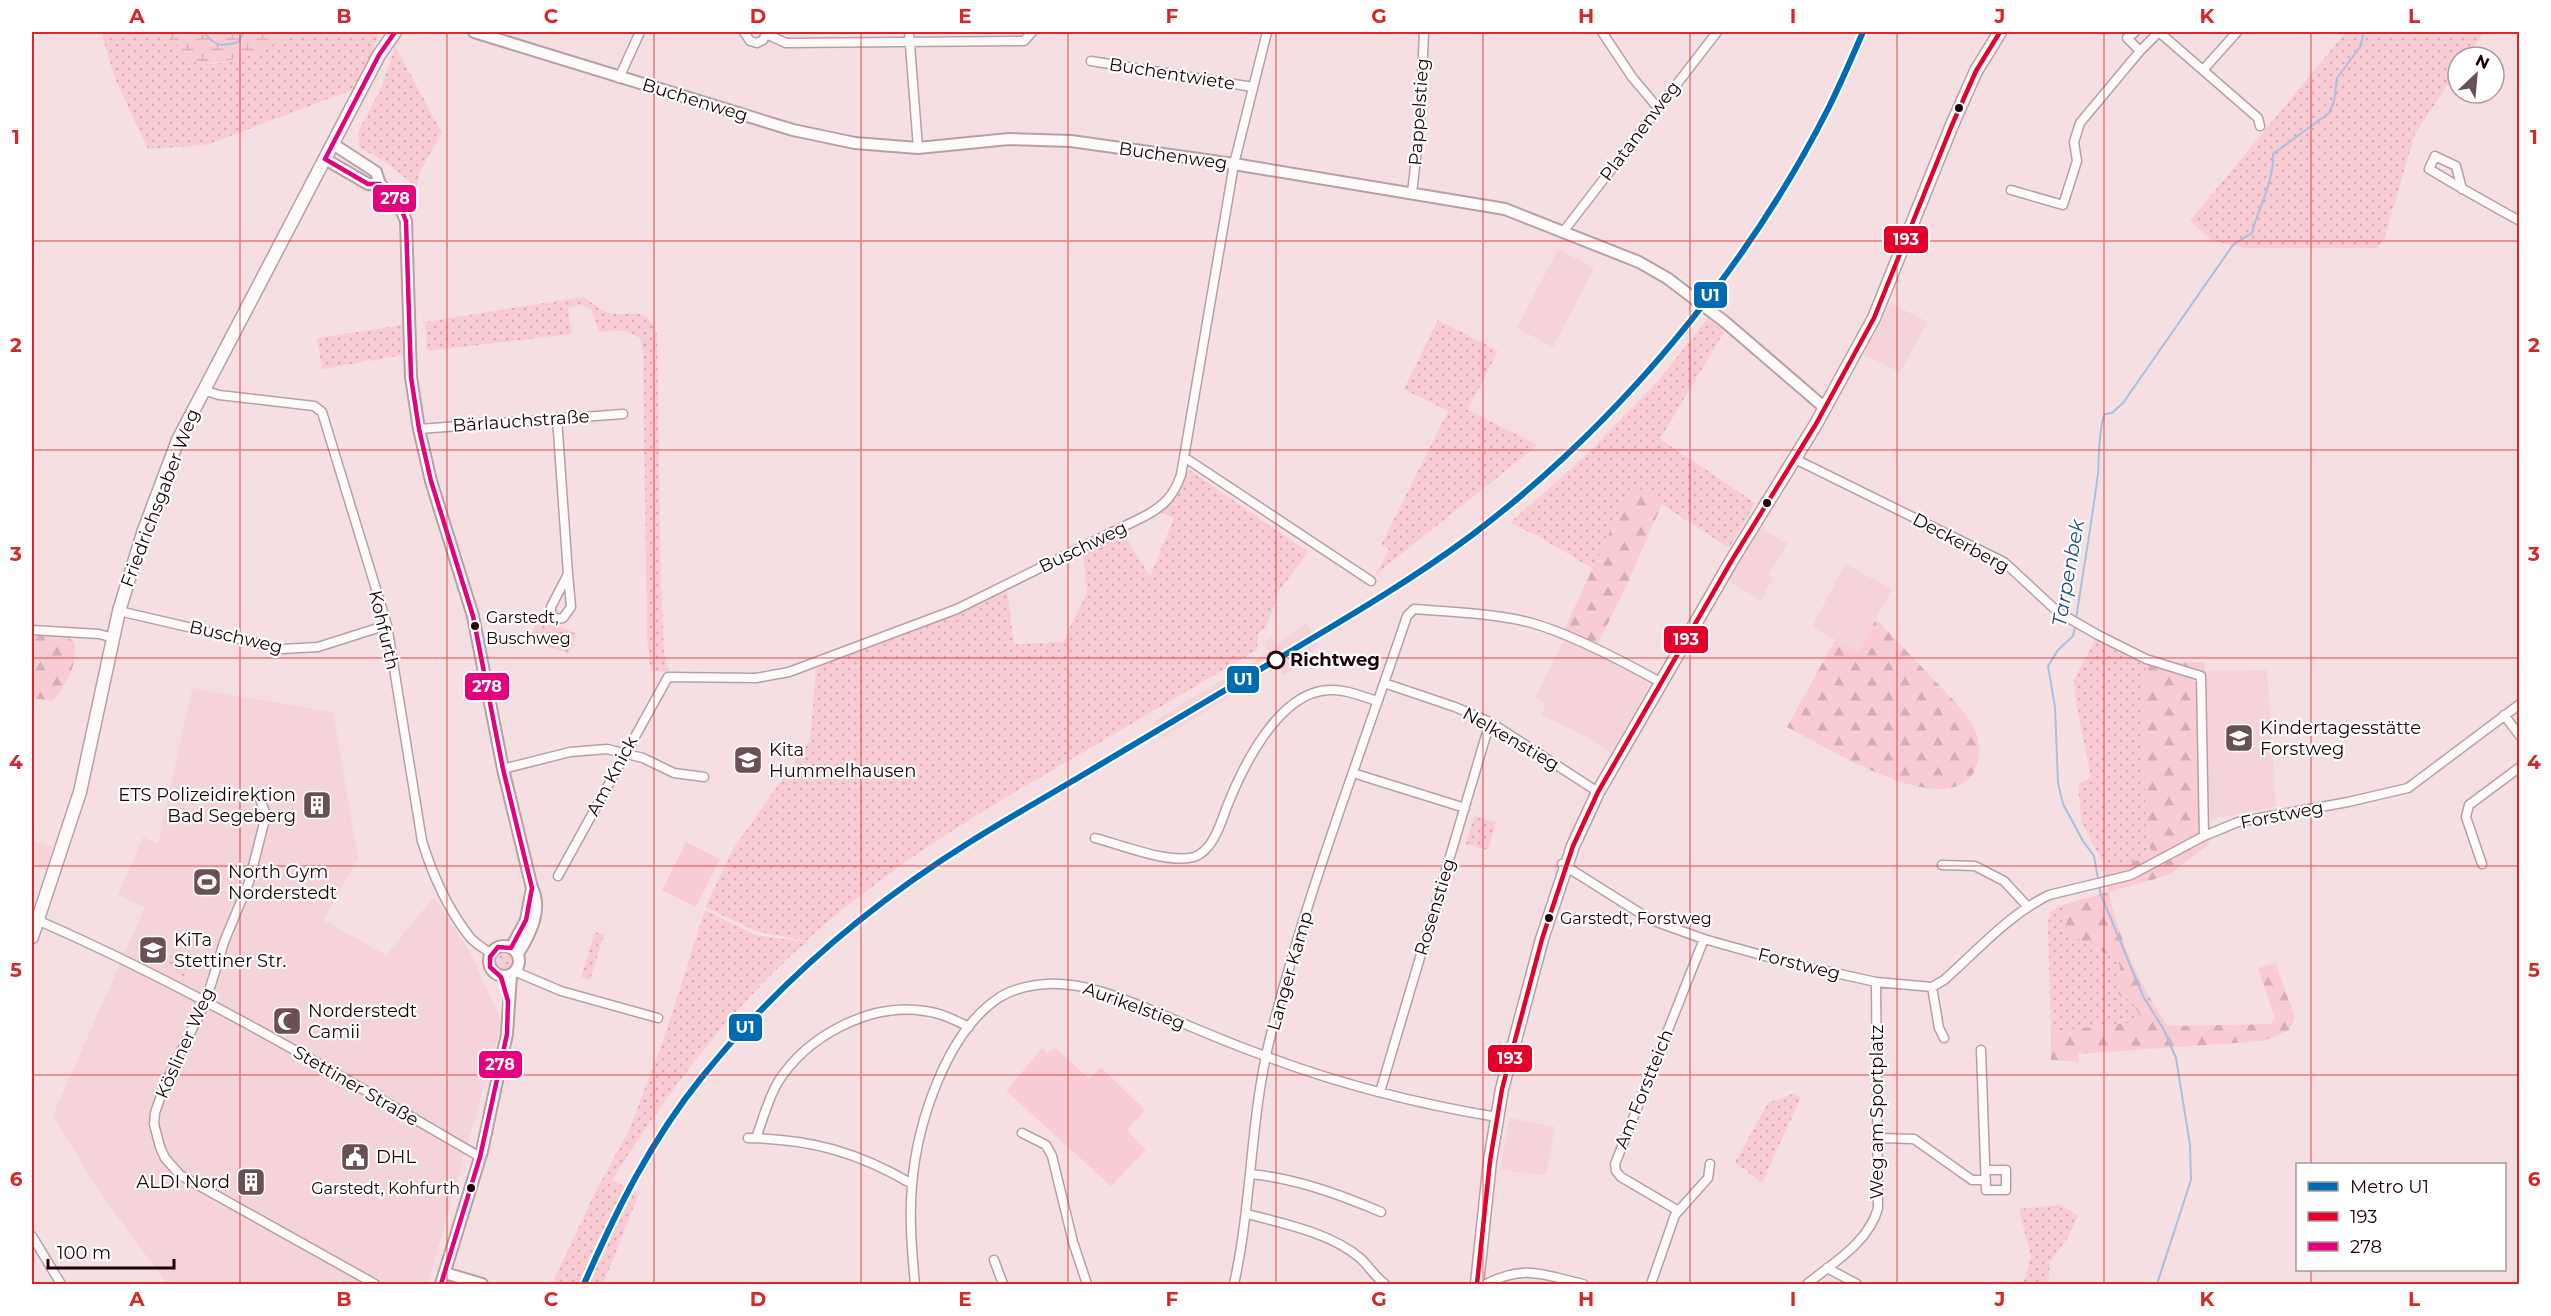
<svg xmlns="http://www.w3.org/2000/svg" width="2551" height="1316" font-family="Montserrat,sans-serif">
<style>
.built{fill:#f4d3d9}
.grass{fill:url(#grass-dots)}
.forest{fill:url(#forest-firs)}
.wetland{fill:url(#wetland-marsh)}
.pitch{fill:#f9ccd4}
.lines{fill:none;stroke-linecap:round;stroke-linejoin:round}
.stream{stroke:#a6c0e0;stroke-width:2}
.minor-casing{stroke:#b89fa4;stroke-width:11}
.tertiary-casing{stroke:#b89fa4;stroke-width:14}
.secondary-casing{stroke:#b89fa4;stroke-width:15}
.minor{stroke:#fefafb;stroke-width:8}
.tertiary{stroke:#fefafb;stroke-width:10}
.secondary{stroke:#fefafb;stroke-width:12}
.bus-1-casing{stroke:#fff;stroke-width:9}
.bus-2-casing{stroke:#fff;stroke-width:9}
.bus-1{stroke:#e4002b;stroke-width:4.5}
.bus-2{stroke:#e5007d;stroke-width:4.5}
.metro-1-casing{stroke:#fff;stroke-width:10}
.metro-1{stroke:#006ab3;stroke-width:6}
.grid{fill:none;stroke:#d62828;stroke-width:1.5;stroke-opacity:0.55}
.bus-dot{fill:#1f0209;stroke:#fff;stroke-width:2}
.stop-dot{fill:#fff;stroke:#1f0209;stroke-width:3}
.labels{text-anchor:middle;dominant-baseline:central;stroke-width:4.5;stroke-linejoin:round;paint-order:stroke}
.bus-label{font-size:16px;fill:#1f0209;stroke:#fff;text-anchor:start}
.street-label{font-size:18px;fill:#1f0209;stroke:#fff}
.stop-label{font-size:18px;font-weight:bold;fill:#1f0209;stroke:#fff;text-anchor:start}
.poi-label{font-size:18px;fill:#1f0209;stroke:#fff;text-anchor:start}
.water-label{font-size:20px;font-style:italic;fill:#1b4f78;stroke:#fff}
.line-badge{stroke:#fff;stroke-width:2}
.badge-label{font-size:16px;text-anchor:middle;font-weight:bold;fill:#fff}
.neatline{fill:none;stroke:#d62828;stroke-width:2}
.grid-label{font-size:20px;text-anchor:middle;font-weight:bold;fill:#d62828}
</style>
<defs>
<pattern id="grass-dots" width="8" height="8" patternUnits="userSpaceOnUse" patternTransform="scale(1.5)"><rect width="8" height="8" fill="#f9ccd4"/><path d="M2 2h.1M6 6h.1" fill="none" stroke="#d5aeb5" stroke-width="1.8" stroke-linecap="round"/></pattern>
<pattern id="forest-firs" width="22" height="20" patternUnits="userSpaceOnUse" patternTransform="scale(1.5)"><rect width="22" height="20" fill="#f9ccd4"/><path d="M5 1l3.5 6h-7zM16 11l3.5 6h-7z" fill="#d5aeb5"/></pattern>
<pattern id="wetland-marsh" width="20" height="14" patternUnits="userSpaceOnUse" patternTransform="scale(1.5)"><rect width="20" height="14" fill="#f9ccd4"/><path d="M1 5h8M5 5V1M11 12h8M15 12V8" fill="none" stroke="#d5aeb5"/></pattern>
</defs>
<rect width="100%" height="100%" fill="#f5dfe3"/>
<path class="built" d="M1558,249L1594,268L1553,347L1517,328Z
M1890,303L1928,322L1900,372L1864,355Z
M1755,525L1787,543L1769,575L1773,578L1761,600L1725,579Z
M1845,564L1892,589L1858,652L1812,627Z
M1306,623L1320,646L1289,665L1292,670L1284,675L1278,666L1162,738L1153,722L1269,652L1264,642L1272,637L1277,644Z
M1564,639L1652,681L1611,753L1579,733L1541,715L1546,703L1535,698Z
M2267,670L2276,806L2209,820L2205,671Z
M192,688L333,712L358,858L323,920L386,955L434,897L469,950L502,1022L428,1284H167L96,1187L53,1115L145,907L118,895L143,837L158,844Z
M32,841L52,847L46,870L32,866Z
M1510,1118L1555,1127L1546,1175L1500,1170Z"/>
<path class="grass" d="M101,32H167C174,40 182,54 191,59C221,77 268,41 296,32C310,28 361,32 379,32L371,56L352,90L206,145L148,149L115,78Z
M2346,32H2484L2466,57H2458V69L2415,134L2385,236L2378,248H2245L2213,241L2190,221Z
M395,46L442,133L419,173L417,188L389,164L359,147L358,132L381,88Z
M583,297C591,301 596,307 604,311C624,321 646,300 657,334L661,581L664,652L669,672L651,671L647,639L643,351L640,338C626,329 614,330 599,332L591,309L580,305L568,308L571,334L427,351L425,322Z
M1708,318L1724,332L1660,439L1755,503L1729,548L1632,485L1594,569L1536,535L1510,523L1585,456L1658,381Z
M1438,320L1498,351L1468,410L1538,445L1376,574L1389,549L1381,545L1448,411L1404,389Z
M402,325L403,355L322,369L317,338Z
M1186,468L1308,552L1279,591L1266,627L1258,633L1257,650C1194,687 1131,724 1068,761C975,815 887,868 806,941L756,931L705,907L733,849L810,740L816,668L959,614L1007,589L1014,644L1063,642L1087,593L1083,552L1122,531L1150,576L1174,518L1160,512C1175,500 1182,486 1186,468Z
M539,618L577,634L569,653L528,641Z
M2095,640L2153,669L2159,853L2135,863L2104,865L2082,823L2078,785L2091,777L2076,702L2074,680Z
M1474,816L1496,822L1488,850L1466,844Z
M2062,905L2068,933L2118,960L2132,1002L2144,1022L2051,1032L2048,924L2050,912Z
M705,910L755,935L806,942C726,1013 669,1090 612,1180L639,1194L603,1284H552L595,1193L629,1130L664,1038Z
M595,932L604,935L590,980L581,977Z
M496 962a9 9 0 1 1 18 0a9 9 0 1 1-18 0Z
M171,955L190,965L184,977L166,965Z
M1795,1093L1801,1097L1762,1183L1735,1162L1768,1103Z
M2059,1205L2078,1215L2069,1236L2050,1262L2048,1284H2023L2031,1257L2019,1209Z"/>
<path class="forest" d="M1632,484L1662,504L1627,585L1597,645L1564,630Z
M1876,619C1896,640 1916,661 1936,682C1949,696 1966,711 1974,728C1981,743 1981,758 1974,772C1945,823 1823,745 1787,727L1835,640L1858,652Z
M32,634L67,636L74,642C78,665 67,683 53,701L32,698Z
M2152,653L2168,662H2205L2209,844L2169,875L2109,892C2117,935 2142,990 2168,1026L2270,1024L2275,1019L2258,968L2276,964L2295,1018L2289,1030L2263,1041L2078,1054L2079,1062L2051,1060V1032L2143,1021L2132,1002L2119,995L2115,982L2121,971L2118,960L2068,933L2062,905L2108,892L2104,865C2125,863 2136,866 2151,850L2147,838L2141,700L2145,671Z"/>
<path class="wetland" d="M167,32H296C274,45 217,74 191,59C182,54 174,40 167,32Z"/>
<path class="pitch" d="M686,842L720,859L696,907L662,890Z
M1042,1048L1047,1053L1056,1048L1089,1079L1101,1067L1145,1110L1127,1130L1146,1150L1111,1186L1006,1091Z"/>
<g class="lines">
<path class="stream" d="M204,32C214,46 221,47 238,42L244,32
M2076,620C2083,571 2092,522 2098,473C2099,459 2099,423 2105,414L2112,413L2123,403L2233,245L2252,233C2259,206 2274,182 2273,154L2329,113L2334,101L2337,78L2360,47L2364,32
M2075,626L2073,636L2058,650L2048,666L2055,707L2058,783L2063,804L2083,841L2094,856L2098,879
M2099,885L2101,895L2143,996L2164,1030L2176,1058L2190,1145L2191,1180L2157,1284"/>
<g class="minor-casing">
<path id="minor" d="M744,32L750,41L757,43L763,40L767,32
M909,32L918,148
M1602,32L1632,77L1658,108
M2135,32L2127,38L2140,51L2159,32L2258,118L2260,126
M766,34L786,43L1024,41L1032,32
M1091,61L1253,87
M2203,70L2237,32
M619,78L640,32
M2462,189L2456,166L2435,156L2429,169C2459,187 2489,204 2520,221
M2011,190L2063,205L2077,161L2074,142L2080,123L2140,51
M1412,193L1420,123L1424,32
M1563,232L1717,32
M203,390L219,395L314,406L322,412L387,625L422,841C432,873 448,909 469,936C474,943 484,948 491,954
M557,418L568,574L551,607V613L556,619L563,618L571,607L568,574
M419,429L623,414
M1184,457L1371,581
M1795,459L2004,562L2058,612L2098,635L2146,659L2201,676L2204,836
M119,611L282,649L318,647L387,625
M32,630L99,634L114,638
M1384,683L1455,707L1490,722L1598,792
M2504,715L2520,736
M503,769L570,752L607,749L643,758L674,773L704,777
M1353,773L1465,808
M260,799L266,815L249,882L224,942L206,1001L165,1084L155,1113L154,1124L160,1147L165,1158L180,1175L375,1284
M1095,838C1122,845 1168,864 1194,857C1212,851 1220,826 1226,809C1242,768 1278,692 1329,690C1345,689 1361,696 1377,701
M1562,864L1651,920L1704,939L1786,962L1876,982L1932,987L1944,980C1977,951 2008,915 2049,895L2131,875L2204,836L2238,822L2348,802L2408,788L2520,704
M2482,864L2466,817L2469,805L2520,767
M1942,865L1975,866L2004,881L2028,907
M558,876L668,677L756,678L789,672L957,609L1145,516C1164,506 1174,495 1181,475L1234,164L1267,32
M37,920C191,987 336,1073 480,1157
M516,972L561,991L658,1018
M1932,987L1939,1028L1944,1038
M1981,1050L1986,1190H2006V1170H1986
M1380,1092L1490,722
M1022,1133L1046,1145L1052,1156L1073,1242L1087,1284
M748,1138C810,1139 858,1152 912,1184
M756,1138C763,1119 768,1099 778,1082C807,1036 870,1002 925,1011C941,1013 955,1020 969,1027
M1879,1138L1914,1139L1972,1180H1986
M1251,1174C1297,1179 1339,1194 1381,1212
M1677,1210L1621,1177L1616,1171L1615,1164L1704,939
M1247,1214C1282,1223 1331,1233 1360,1258C1369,1266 1375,1277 1385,1284
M32,1236L61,1284
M994,1260L1003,1284
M1827,1268L1857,1284
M915,1284C912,1252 909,1218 912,1185C917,1124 946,1032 1000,997C1013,989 1032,985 1047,984C1085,982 1121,998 1156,1012C1192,1027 1228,1043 1265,1056C1339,1084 1418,1104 1497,1117
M1234,1284C1252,1203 1250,1119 1270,1038C1306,895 1360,756 1407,616L1414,609C1451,612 1491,613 1528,622C1567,632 1626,663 1662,683
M1486,1284C1526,1264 1543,1275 1583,1284
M1651,1284L1675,1215L1708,1178L1710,1164
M1807,1284C1833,1263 1869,1242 1878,1208L1876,982"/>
</g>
<g class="tertiary-casing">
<path id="tertiary" d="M474,32L793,130L855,143L918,148L1009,139L1071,141L1234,164L1505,209L1639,262L1667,278L1725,322L1825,408
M333,144L376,172L380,184L399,204L406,221L411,377L419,429L431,481L473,616L503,769L532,888C543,910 530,934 518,954
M325,159L368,184H380
M489 961a15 15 0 1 1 30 0a15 15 0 1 1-30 0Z
M511,948L526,920L532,888
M445,1273L482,1284
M441,1284L482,1151L507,1034L511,975"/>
</g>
<g class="secondary-casing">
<path id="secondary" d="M32,937L80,792L119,611L144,530L178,440L379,55L395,32
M1477,1284L1490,1161L1502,1089L1542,939L1573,846L1598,792L1732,560L1816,424L1874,318L1952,125L1976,71L2000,32"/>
</g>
<use href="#minor" class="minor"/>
<use href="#tertiary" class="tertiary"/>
<use href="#secondary" class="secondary"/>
<g class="bus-1-casing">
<path id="bus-1" d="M1477,1284L1490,1161L1502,1089L1542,939L1573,846L1598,792L1732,560L1816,424L1874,318L1952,125L1976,71L2000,32"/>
</g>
<g class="bus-2-casing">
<path id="bus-2" d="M395,32L379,55L325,159L368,184H380L387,189L399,204L406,221L411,377L419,429L431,481L473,616L503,769L532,888L526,920L511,948L498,947L490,957V967L501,977L508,1001L507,1034L480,1157L441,1284"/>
</g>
<use href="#bus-1" class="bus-1"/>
<use href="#bus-2" class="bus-2"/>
<g class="metro-1-casing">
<path id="metro-1" d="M584,1284C616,1211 651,1140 702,1077C777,984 869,905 970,842C1007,819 1044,798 1081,776C1150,735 1218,694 1286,654C1350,616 1413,579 1472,535C1617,425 1747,270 1829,107C1841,83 1852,57 1863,32"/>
</g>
<use href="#metro-1" class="metro-1"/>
</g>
<path class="grid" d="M240,32V1284M447,32V1284M654,32V1284M861,32V1284M1068,32V1284M1276,32V1284M1483,32V1284M1690,32V1284M1897,32V1284M2104,32V1284M2311,32V1164M32,241H2520M32,450H2520M32,658H2520M32,866H2520M32,1075H2520M2311,1270V1284"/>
<defs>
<g id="school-square" transform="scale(1.5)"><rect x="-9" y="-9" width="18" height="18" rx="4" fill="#6a4f55" stroke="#fff"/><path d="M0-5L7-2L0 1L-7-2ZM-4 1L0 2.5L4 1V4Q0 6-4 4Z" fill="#fff"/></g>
<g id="building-square" transform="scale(1.5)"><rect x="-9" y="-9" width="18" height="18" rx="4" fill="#6a4f55" stroke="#fff"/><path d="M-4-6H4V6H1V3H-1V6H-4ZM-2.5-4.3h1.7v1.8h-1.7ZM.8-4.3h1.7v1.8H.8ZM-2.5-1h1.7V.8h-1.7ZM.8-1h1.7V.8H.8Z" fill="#fff"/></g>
<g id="stadium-square" transform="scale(1.5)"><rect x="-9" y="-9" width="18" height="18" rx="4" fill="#6a4f55" stroke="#fff"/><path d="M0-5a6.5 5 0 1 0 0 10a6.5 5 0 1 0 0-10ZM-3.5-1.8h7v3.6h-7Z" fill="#fff"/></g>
<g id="mosque-square" transform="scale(1.5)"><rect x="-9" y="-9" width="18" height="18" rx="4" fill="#6a4f55" stroke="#fff"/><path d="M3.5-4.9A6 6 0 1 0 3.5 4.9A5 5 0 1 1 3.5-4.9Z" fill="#fff"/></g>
<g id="civic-square" transform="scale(1.5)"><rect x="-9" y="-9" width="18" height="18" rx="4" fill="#6a4f55" stroke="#fff"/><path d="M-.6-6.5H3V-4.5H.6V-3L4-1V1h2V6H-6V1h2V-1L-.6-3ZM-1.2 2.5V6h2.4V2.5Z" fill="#fff"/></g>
</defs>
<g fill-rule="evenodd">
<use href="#school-square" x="2239" y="738"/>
<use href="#school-square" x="748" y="760"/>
<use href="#building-square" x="317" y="805"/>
<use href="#stadium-square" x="207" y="882"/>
<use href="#school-square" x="153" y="950"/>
<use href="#mosque-square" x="287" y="1021"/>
<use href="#civic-square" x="355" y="1157"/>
<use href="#building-square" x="251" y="1182"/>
</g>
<g class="bus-dot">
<circle cx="1959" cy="108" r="5"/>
<circle cx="1767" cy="503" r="5"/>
<circle cx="475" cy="626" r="5"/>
<circle cx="1549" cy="918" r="5"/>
<circle cx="471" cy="1188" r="5"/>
</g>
<circle class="stop-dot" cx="1276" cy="660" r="8"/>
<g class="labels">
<g class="bus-label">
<text x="486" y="617">Garstedt,<tspan x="486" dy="21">Buschweg</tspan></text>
<text x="1560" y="918">Garstedt, Forstweg</text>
<text x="460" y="1188" text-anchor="end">Garstedt, Kohfurth</text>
</g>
<g class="street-label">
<text transform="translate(1172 74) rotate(9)">Buchentwiete</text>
<text transform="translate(695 100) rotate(17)">Buchenweg</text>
<text transform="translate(1419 112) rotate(-86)">Pappelstieg</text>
<text transform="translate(1640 131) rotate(-53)">Platanenweg</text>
<text transform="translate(1173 156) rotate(8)">Buchenweg</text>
<text transform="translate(521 421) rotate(-4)">Bärlauchstraße</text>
<text transform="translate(160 498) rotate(-69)">Friedrichsgaber Weg</text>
<text transform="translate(1961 543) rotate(28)">Deckerberg</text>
<text transform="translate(1083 547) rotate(-26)">Buschweg</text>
<text transform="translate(384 630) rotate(77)">Kohfurth</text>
<text transform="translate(236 637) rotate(13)">Buschweg</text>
<text transform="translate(1511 739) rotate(30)">Nelkenstieg</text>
<text transform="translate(612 776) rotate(-62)">Am Knick</text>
<text transform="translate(2282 815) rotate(-11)">Forstweg</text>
<text transform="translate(1435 907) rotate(-73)">Rosenstieg</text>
<text transform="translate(1799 964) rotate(14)">Forstweg</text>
<text transform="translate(1290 971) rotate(-74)">Langer Kamp</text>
<text transform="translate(1134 1006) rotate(20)">Aurikelstieg</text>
<text transform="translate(185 1043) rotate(-66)">Kösliner Weg</text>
<text transform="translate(356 1086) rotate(30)">Stettiner Straße</text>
<text transform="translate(1644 1089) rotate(-68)">Am Forstteich</text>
<text transform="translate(1877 1112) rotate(-90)">Weg am Sportplatz</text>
</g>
<g class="stop-label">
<text x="1290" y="660">Richtweg</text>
</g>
<g class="poi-label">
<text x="2260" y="728">Kindertagesstätte<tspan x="2260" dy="21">Forstweg</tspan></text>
<text x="769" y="750">Kita<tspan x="769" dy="21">Hummelhausen</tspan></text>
<text x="296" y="795" text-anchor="end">ETS Polizeidirektion<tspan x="296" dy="21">Bad Segeberg</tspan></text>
<text x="228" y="872">North Gym<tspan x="228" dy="21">Norderstedt</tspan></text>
<text x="174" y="940">KiTa<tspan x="174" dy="21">Stettiner Str.</tspan></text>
<text x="308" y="1011">Norderstedt<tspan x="308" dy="21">Camii</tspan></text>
<text x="376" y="1157">DHL</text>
<text x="230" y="1182" text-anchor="end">ALDI Nord</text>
</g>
<g class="water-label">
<text transform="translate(2068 573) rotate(-80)">Tarpenbek</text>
</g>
</g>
<g class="line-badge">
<rect x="372" y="184" width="45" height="29" rx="6" fill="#e5007d"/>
<rect x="1883" y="225" width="46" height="29" rx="6" fill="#e4002b"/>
<rect x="1693" y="281" width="35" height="28" rx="6" fill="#006ab3"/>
<rect x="1663" y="625" width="46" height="29" rx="6" fill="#e4002b"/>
<rect x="1226" y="665" width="34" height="29" rx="6" fill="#006ab3"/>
<rect x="464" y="672" width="46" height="29" rx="6" fill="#e5007d"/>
<rect x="728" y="1013" width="35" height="29" rx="6" fill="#006ab3"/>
<rect x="1487" y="1044" width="46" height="29" rx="6" fill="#e4002b"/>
<rect x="478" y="1050" width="45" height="29" rx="6" fill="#e5007d"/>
</g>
<g class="badge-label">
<text x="395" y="204">278</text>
<text x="1906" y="245">193</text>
<text x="1710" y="301">U1</text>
<text x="1686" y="645">193</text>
<text x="1243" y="685">U1</text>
<text x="487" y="692">278</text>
<text x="745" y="1033">U1</text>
<text x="1510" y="1064">193</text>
<text x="500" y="1070">278</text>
</g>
<rect width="2551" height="1316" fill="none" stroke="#ffffff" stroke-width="66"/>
<rect x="2296" y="1163" width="210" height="108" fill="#ffffff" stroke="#a59a9d" stroke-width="1.5"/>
<rect x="2308" y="1182" width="30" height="9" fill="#006ab3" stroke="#a59a9d" stroke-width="1.5"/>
<text x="2350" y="1193" font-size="18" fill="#1f0209">Metro U1</text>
<rect x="2308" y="1212" width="30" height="9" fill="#e4002b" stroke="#a59a9d" stroke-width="1.5"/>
<text x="2350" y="1223" font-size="18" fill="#1f0209">193</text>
<rect x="2308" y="1242" width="30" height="9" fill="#e5007d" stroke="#a59a9d" stroke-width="1.5"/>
<text x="2350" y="1253" font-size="18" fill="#1f0209">278</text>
<g transform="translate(2476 75) rotate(26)"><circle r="28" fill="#ffffff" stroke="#a59a9d" stroke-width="1.5"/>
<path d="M0-4.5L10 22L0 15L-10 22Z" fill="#6a4f55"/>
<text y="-9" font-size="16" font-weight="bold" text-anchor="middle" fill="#1f0209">N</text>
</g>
<path d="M48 1259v9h126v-9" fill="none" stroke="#1f0209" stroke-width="3"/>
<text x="57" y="1259" font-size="18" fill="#1f0209" stroke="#ffffff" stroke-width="4.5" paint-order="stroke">100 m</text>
<rect x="33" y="33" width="2485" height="1250" class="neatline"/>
<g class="grid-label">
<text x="137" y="23">A</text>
<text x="344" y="23">B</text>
<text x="551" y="23">C</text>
<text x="758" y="23">D</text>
<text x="965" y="23">E</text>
<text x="1172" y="23">F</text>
<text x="1379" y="23">G</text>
<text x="1586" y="23">H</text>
<text x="1793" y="23">I</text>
<text x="2000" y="23">J</text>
<text x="2207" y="23">K</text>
<text x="2414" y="23">L</text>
<text x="16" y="144">1</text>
<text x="2534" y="144">1</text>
<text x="16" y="352">2</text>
<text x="2534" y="352">2</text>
<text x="16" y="561">3</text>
<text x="2534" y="561">3</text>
<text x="16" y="769">4</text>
<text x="2534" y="769">4</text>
<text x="16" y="977">5</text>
<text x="2534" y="977">5</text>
<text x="16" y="1186">6</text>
<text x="2534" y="1186">6</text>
<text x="137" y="1306">A</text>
<text x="344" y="1306">B</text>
<text x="551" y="1306">C</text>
<text x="758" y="1306">D</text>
<text x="965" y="1306">E</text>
<text x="1172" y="1306">F</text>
<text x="1379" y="1306">G</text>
<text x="1586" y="1306">H</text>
<text x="1793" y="1306">I</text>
<text x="2000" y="1306">J</text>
<text x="2207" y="1306">K</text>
<text x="2414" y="1306">L</text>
</g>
</svg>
